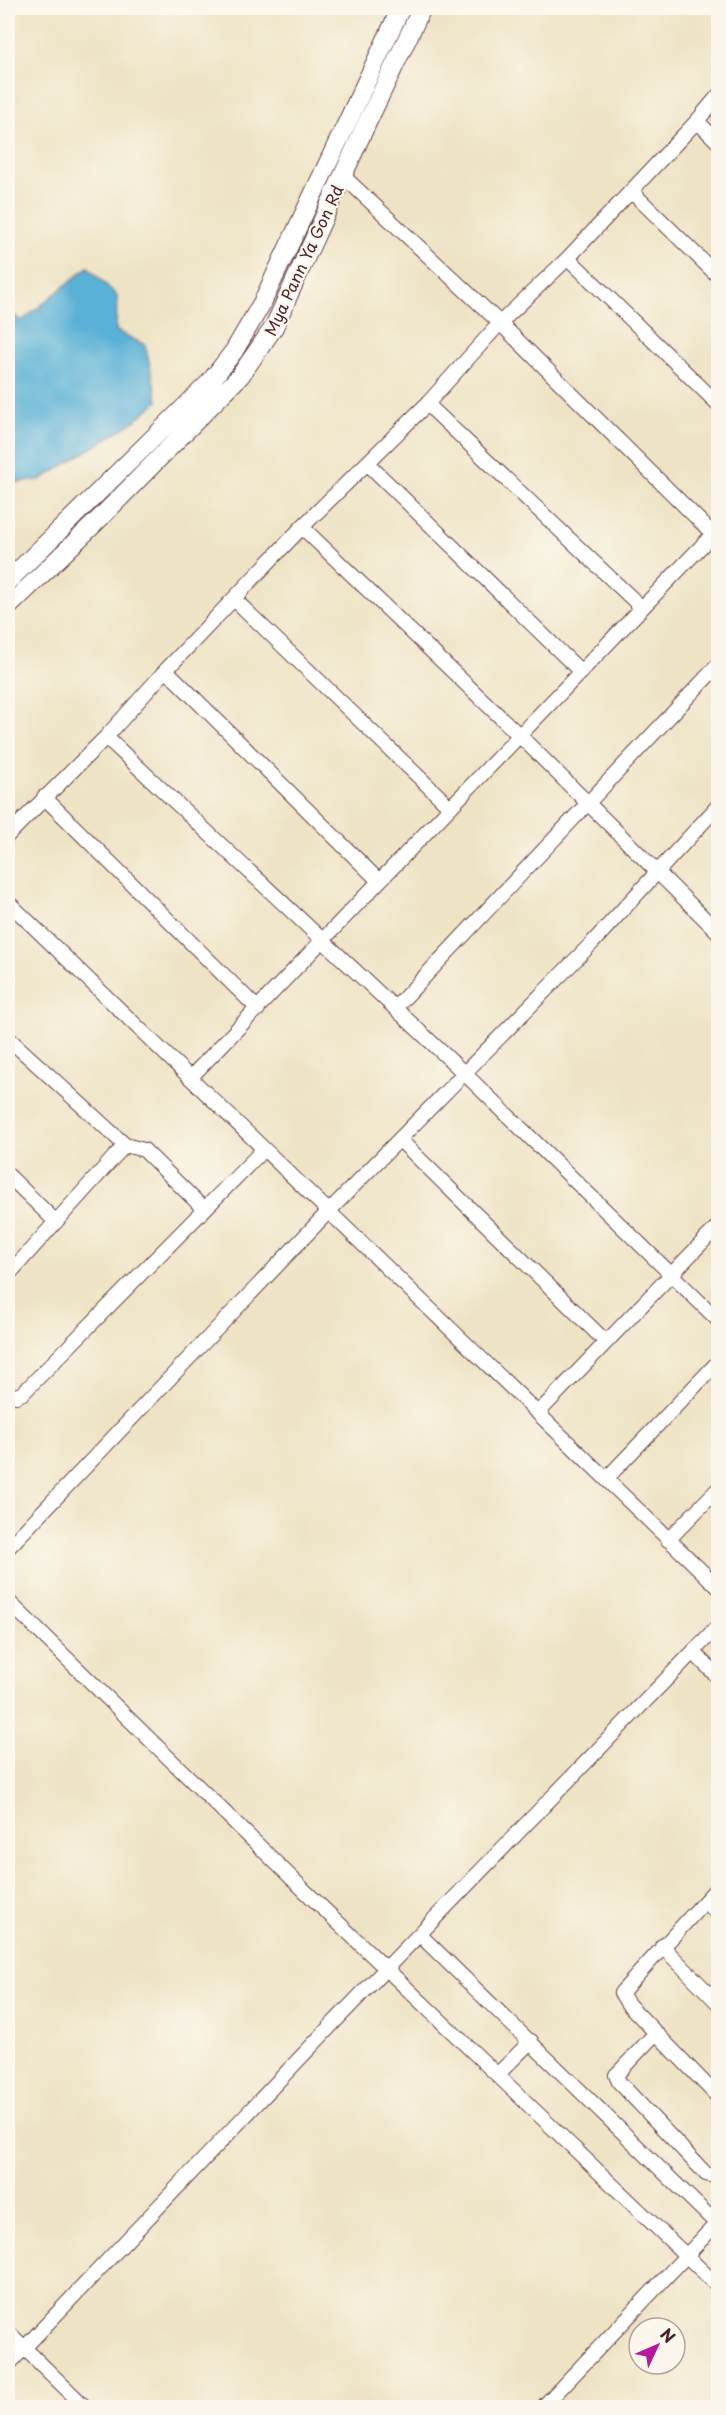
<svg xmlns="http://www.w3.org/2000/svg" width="726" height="2415" font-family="'Playpen Sans',sans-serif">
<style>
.water{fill:#5ab1d7;stroke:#526881;stroke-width:1.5}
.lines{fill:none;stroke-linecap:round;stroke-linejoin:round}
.minor-casing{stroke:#633c42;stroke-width:16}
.major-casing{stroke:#633c42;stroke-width:20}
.minor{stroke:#fff;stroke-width:14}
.major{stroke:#fff;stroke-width:18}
.labels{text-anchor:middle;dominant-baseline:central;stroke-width:4.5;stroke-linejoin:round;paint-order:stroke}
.street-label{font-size:16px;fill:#4a1f2b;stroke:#fbf7ec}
</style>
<rect width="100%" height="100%" fill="#fbf7ec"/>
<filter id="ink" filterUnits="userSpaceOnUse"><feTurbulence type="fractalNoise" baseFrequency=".0167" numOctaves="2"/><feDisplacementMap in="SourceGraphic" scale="12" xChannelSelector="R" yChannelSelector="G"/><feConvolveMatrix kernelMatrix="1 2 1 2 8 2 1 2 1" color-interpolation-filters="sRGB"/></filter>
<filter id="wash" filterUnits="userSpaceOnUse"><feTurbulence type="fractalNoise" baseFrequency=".008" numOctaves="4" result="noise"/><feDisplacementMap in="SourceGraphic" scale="24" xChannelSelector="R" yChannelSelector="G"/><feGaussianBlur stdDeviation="1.35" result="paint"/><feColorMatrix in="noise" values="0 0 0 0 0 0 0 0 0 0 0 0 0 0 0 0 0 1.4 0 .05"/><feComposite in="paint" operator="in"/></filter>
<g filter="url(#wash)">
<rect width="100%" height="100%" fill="#eee3c4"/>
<path class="water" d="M88,267L117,296L116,331L145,345L158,401L132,423L40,480L8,483V311L22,321Z"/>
</g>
<g filter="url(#ink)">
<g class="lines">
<g class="minor-casing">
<path id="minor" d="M697,121L718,142
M343,176L500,323L718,539
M631,191L718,276
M568,258L718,404
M427,404L642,608
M368,464L581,672
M302,527L519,735L718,932
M234,599L450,807
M166,670L379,881
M106,737L464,1073L718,1320
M44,797L258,1009
M8,835L106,737L166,670L302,527L427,404L500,323L568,258L697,121L718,96
M8,902L718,1587
M395,1008L718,665
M8,1038L125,1145L8,1275
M190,1078L718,529
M400,1140L606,1342
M125,1145L144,1150L203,1208
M8,1175L56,1222
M8,1394L16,1396L23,1393L263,1150
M539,1412L718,1226
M606,1479L718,1362
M668,1540L718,1489
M8,1548L328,1212L593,942L718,806
M8,1601L306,1892L718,2286
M693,1652L718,1677
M718,1887L621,1993L628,2004L718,2097
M705,1901L718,1914
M420,1935L718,2225
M662,1946L718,2003
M655,2034L619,2072L616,2075L619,2082L706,2174L714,2176L718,2173
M498,2074L531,2041
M8,2332L86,2408
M8,2365L342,2014L718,1626
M542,2408L718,2222"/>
</g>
<g class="major-casing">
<path id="major" d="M8,581L210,382L234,351L262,303L401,8
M8,607L96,522L240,376L274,327L365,127L422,8"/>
</g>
<use href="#minor" class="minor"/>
<use href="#major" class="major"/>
</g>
</g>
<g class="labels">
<g class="street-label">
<text transform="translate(303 260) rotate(-65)">Mya Pann Ya Gon Rd</text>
</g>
</g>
<rect width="726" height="2415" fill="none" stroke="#fbf7ec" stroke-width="30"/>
<g transform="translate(657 2346) rotate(46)"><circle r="28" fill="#fbf7ec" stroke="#b4a19f" stroke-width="1.5"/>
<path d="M0-4.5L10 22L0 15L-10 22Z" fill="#b5179e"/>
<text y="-9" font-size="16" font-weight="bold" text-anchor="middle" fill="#4a1f2b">N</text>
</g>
</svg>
